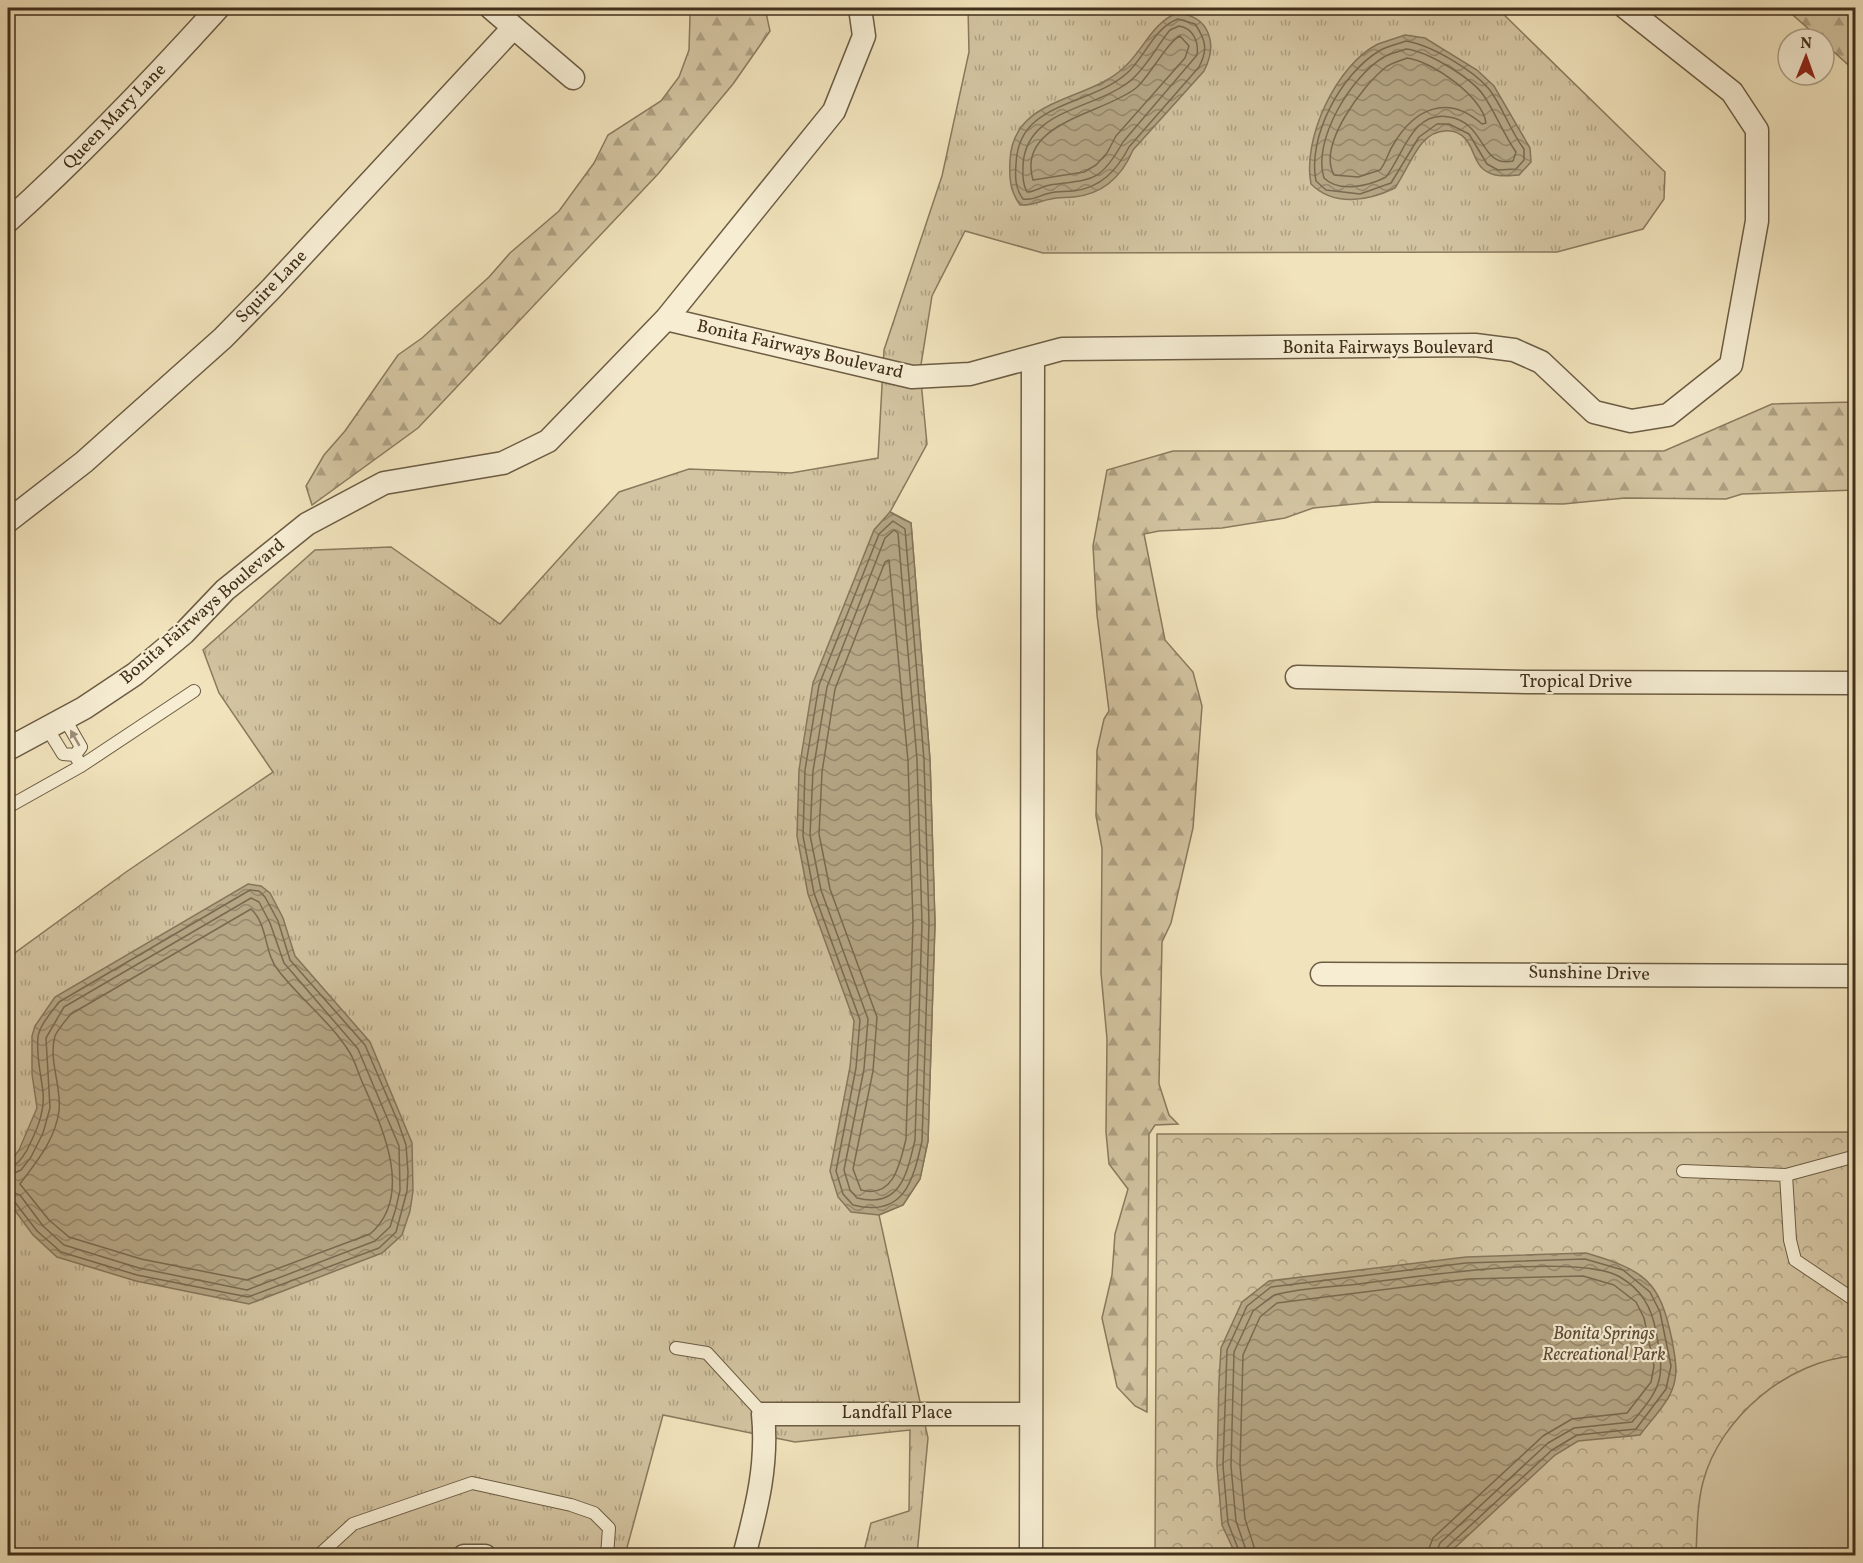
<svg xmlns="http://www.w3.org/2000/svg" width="1863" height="1563" font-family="Vollkorn,serif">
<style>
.grass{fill:url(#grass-tufts);stroke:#8a7a5e;stroke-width:1.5}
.forest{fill:url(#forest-firs);stroke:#8a7a5e;stroke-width:1.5}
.park{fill:url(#park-crowns);stroke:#8a7a5e;stroke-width:1.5}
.garden{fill:#d3c4a1;stroke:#8a7a5e;stroke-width:1.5}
.water{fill:url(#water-waves);stroke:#86765b;stroke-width:1.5}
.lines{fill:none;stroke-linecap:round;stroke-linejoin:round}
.shore{stroke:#7a6a50;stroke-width:1.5}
.service-casing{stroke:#6c5c43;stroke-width:14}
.minor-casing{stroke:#6c5c43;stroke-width:25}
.service{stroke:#f6edd3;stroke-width:12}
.minor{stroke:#f6edd3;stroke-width:22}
.oneway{fill:#9b8e77}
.labels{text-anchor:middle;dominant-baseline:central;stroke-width:4.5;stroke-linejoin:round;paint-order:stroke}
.street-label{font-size:18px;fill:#402f1b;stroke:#f6edd3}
.park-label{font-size:18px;font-style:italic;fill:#5d4d36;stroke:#f6edd3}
</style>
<defs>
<pattern id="grass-tufts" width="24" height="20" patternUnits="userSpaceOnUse" patternTransform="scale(1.5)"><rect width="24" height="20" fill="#d3c4a1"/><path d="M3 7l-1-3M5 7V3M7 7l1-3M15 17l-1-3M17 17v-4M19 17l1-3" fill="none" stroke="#ada082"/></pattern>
<pattern id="forest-firs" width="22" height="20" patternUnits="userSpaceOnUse" patternTransform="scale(1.5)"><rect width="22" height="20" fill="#d3c4a1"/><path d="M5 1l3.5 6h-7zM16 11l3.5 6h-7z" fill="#ada082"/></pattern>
<pattern id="park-crowns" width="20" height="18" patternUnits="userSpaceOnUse" patternTransform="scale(1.5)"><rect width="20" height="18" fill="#d3c4a1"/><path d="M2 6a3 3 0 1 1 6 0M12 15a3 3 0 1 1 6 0" fill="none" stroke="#ada082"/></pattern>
<pattern id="water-waves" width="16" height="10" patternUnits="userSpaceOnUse" patternTransform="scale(1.5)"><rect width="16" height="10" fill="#b5a685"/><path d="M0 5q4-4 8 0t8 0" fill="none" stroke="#95886c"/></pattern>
</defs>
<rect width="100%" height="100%" fill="#f1e3bc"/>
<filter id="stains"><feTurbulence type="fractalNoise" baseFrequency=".00333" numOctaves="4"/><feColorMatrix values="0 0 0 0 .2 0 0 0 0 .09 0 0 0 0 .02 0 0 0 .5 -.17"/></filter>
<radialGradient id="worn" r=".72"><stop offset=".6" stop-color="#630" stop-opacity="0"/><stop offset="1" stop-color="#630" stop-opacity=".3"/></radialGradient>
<path class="grass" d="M968,8H1497L1665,172L1664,199L1643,229L1557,252L1043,253L965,231L932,296L920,371L927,444L890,512L911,523L930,760L935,923L928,1141L920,1179L903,1205L879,1215L928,1438L917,1555H863L871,1523L909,1511L910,1430L795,1442L663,1415L625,1555H18L8,1527V958L126,872L273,772L219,693L203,650L315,550L391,547L500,624L619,492L689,469L791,473L878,458L884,350L942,176L969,52Z"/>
<path class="forest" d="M686,8H765L770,31L733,84L658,174L418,428L312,505L306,486L324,455L345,431L398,355L422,338L489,277L510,253L559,211L594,163L608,135L661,101L679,77L689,50L690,15Z
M1785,8H1855V71L1824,43V39H1820Z
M1855,402V490L1742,494L1726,499L1625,498L1563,504L1375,502L1313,508L1285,518L1222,528L1159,531L1144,534L1165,640L1193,672L1202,706L1193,828L1171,923L1162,942L1159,1084L1169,1115L1178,1124L1155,1125L1149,1134L1147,1412L1135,1406L1117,1387L1102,1318L1112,1275L1115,1234L1128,1189L1109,1164L1106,1132L1107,1039L1101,973L1102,848L1096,816L1097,750L1104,719L1109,711L1097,615L1093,546L1107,470L1173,451H1664L1772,404Z"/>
<path class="park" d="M1855,1132V1555L1155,1556L1157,1134Z"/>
<path class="garden" d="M1855,1356V1555H1696C1697,1531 1697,1505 1703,1482C1720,1417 1789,1360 1855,1356Z"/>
<path class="water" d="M1177,13C1210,16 1218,44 1204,71L1133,150C1122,176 1103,194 1074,197C1067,198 1058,197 1051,199C1039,201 1033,206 1020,205C1010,191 1009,178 1010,161C1012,99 1082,102 1120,71C1143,53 1150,24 1177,13Z
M1405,35L1425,38L1477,70L1494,86L1530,148L1531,162L1519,175C1506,176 1494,178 1483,169C1475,162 1474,152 1469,144C1458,125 1435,128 1422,143C1411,157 1405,173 1395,188C1368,201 1334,207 1311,184C1302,139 1336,65 1378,44C1387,41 1396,38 1405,35Z
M890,512L911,523L930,760L935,923L928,1141L920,1179L903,1205L879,1215L851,1212L838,1197L830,1171L850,1067L854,1021L808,894L797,836L799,770L813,683L874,530Z
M248,884L261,886L270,893L283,918L295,956L370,1042L412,1143L413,1191L410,1211L402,1235L382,1253L249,1304L136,1281L57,1257L33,1235L8,1201V1165L19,1150L37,1108L32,1074V1036L35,1026L55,997Z
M1586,1253C1644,1270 1660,1280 1672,1340C1675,1357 1679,1373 1672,1390C1666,1406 1650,1421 1640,1435L1578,1441L1555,1455L1447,1555H1236L1222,1525L1217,1466L1219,1381L1221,1348L1242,1302L1269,1281L1466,1257Z"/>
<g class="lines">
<path class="shore" d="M1178,19L1195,24C1206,40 1208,50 1199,67L1129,147C1117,170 1101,188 1073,191C1065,192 1057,191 1050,193C1039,195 1034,201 1023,199C1015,188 1015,177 1016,164C1018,101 1088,107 1126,74C1145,58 1153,28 1178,19Z
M1179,26C1193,28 1199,42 1197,55L1123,142C1100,183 1093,179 1050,185C1042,186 1035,192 1027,192C1022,183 1023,174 1023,165C1026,109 1094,110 1130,81C1147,67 1156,47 1170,30Z
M1180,36L1189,46L1185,58L1116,136L1107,153L1096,165L1084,172L1033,180C1016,122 1104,114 1136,88C1150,76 1167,42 1180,36Z
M1406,41C1431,45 1473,70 1489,89C1503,107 1510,131 1524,149V160L1516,169L1498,170L1487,164L1469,134L1449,124H1437L1419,137L1391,183L1360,194L1326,190L1316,181C1307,137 1341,74 1379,51C1387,46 1398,44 1406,41Z
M1406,49C1427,51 1472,78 1484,96C1496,114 1504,135 1516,152L1513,161C1479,168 1487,123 1449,117C1412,110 1403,156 1386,177C1369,186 1339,193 1324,178C1312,141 1351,76 1384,57C1390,53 1399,52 1406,49Z
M1407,58C1432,61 1483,97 1486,123L1482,124C1447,93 1414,109 1393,145C1388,153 1386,163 1380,170L1358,177L1334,175C1317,145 1363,85 1386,67C1391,63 1400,61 1407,58Z
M893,521L905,529L924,760L929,923L922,1141C913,1181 904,1218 853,1205L843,1194L836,1171L856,1068L860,1020L814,893L803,836L805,770L819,685L879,534Z
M894,530L898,533L917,760L922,923L915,1140C907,1173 901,1209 857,1198L850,1190L844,1170L864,1069L868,1019L821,890L810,835L813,771L827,687L885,538Z
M889,560L908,761L913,923L906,1139C900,1163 894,1199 861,1190L853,1169L873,1071L877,1017L830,889L819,834L822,772L835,689L885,562Z
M251,909C268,924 264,953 278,970C300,999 331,1022 350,1053C356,1063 359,1076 364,1086C383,1129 414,1196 370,1234L247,1280L141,1259L69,1237L49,1220L20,1184C37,1161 55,1140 59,1111C62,1087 48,1060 55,1036C58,1029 66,1020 71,1014Z
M8,1168C16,1167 23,1157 27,1150C36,1132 45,1113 43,1092C41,1074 36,1056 38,1037C40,1024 52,1012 59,1002L250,890L259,891L265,897L278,921L290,960L365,1045L398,1122L406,1145L408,1172L407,1191L396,1232L379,1248L248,1297L137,1275L61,1252L37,1231L14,1201L8,1199
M8,1176L21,1170L31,1157L43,1133L50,1108L46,1038L64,1007L251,898L259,902L270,923L284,963L358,1049L399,1146L400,1190L396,1208L390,1227L375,1241L247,1290L139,1268L64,1245L43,1226L20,1195L8,1191
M1241,1556L1228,1523L1223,1466L1227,1350L1247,1306L1271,1287L1466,1263L1585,1259L1623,1270L1650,1292L1660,1312L1671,1366L1666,1389L1636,1429L1577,1435L1552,1450L1445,1549L1443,1556
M1248,1556L1236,1521L1231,1466L1234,1352L1253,1311L1274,1295C1301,1288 1331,1287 1359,1284C1413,1277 1577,1252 1620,1277C1642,1290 1652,1308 1656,1332C1665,1377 1663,1386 1632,1422L1574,1428L1548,1443L1440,1543L1435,1556
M1257,1556L1245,1519L1240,1465L1243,1355L1260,1317L1277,1303L1468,1279L1583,1276L1614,1285L1636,1302L1644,1318L1654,1366L1651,1382L1627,1413L1572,1419L1543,1436L1433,1538L1426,1556"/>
<g class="service-casing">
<path id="service" d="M47,728L63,754L75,755L81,747L65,719
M75,755L81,766L194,691
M8,807L81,766
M1683,1171L1786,1175L1856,1156
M1786,1175L1790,1240L1795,1260L1856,1301
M676,1348L707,1353L763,1414
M318,1556L353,1524L472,1483L571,1505L594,1513L609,1528L607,1556"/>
</g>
<g class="minor-casing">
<path id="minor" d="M491,8L573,78
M8,221C82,154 151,82 218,8
M666,319L912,377L970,374L1062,349L1475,345L1514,350L1541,362L1594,412L1631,421L1668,415L1731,365L1757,221V130L1732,92L1626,8
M8,521L84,462L223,338L271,289L513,28
M1297,677L1528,682L1856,683
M8,749L84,708L135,674L184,633L225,590L307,524L384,483L503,463L548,441L666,319L834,111L864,36L860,8
M1322,974L1856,976
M464,1556H485
M744,1556C757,1507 768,1464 763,1414H1031
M1031,1556L1033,357"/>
</g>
<use href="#service" class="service"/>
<use href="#minor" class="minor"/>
</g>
<defs><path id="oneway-solid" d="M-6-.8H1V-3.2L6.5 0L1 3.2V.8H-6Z" transform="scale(1.5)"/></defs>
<use class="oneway" href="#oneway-solid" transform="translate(75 738) rotate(-120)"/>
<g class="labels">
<g class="street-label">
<text transform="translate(115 117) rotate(-46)">Queen Mary Lane</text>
<text transform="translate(272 287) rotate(-46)">Squire Lane</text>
<text x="1388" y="348">Bonita Fairways Boulevard</text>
<text transform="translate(800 350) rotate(13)">Bonita Fairways Boulevard</text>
<text transform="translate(203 612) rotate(-41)">Bonita Fairways Boulevard</text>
<text x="1576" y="682">Tropical Drive</text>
<text transform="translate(1589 974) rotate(1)">Sunshine Drive</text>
<text x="897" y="1413">Landfall Place</text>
</g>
<g class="park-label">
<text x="1604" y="1334">Bonita Springs<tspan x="1604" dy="21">Recreational Park</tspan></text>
</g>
</g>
<rect width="1863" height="1563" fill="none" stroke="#f1e3bc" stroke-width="30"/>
<rect x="9" y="9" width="1845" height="1545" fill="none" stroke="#402f1b" stroke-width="3"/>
<rect x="15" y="15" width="1833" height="1533" fill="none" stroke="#402f1b" stroke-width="1.5"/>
<g transform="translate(1806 57) rotate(1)"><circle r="28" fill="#f6edd3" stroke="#ada189" stroke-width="1.5"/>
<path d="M0-4.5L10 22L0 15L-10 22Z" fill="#8f2418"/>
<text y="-9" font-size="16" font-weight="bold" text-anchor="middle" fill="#402f1b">N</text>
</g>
<rect width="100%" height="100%" filter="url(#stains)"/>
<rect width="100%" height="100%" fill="url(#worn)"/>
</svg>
